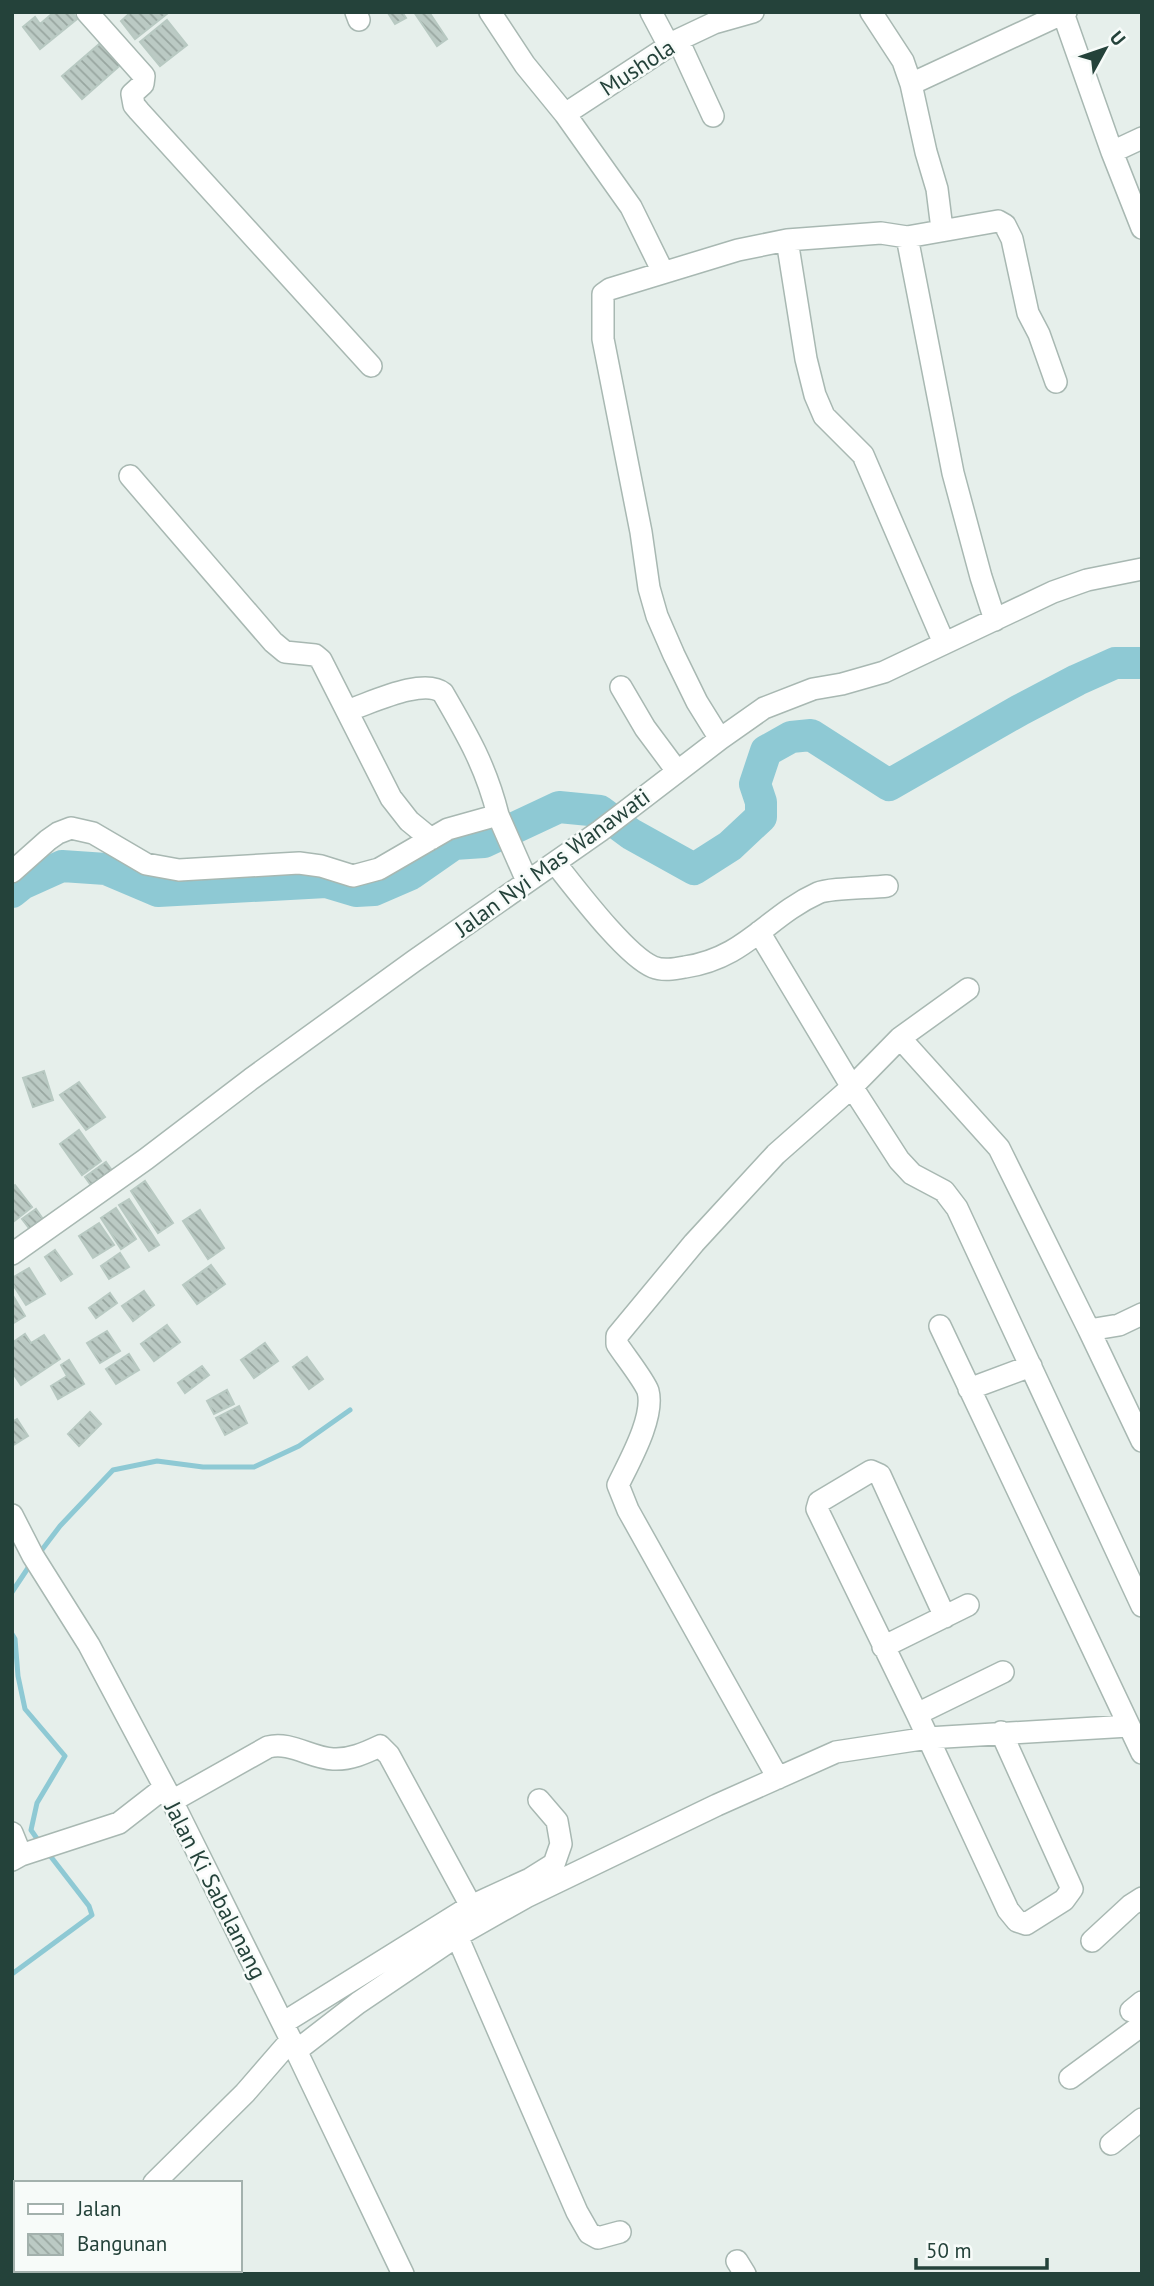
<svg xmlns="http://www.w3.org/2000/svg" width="1154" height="2286" font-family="'PT Sans',sans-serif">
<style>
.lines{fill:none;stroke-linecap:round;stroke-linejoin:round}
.stream{stroke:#8ec9d4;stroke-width:5}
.river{stroke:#8ec9d4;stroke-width:32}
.building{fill:url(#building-back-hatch);stroke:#b8c9c2;stroke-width:2}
.minor-casing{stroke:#a8b8b2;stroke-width:24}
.minor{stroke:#fff;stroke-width:21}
.labels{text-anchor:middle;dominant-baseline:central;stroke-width:5;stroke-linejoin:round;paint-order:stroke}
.street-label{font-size:23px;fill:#24423a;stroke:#f7fbf9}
</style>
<defs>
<pattern id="building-back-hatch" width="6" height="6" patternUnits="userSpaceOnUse" patternTransform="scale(1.75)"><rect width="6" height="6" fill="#bbcac4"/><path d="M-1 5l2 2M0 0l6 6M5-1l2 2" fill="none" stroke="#98a6a0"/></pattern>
</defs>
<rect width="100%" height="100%" fill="#e6efeb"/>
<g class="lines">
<path class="stream" d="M38,1555L60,1526L113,1470L157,1461L203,1467H254L299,1446L350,1410
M12,1592L32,1562
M12,1634L15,1639L18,1676L25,1709L65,1756L37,1803L31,1830L40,1843
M12,1974L92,1915L89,1906L48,1853"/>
<path class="river" d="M12,892L22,884L62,866L106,869L158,891L326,882L356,891L374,890L411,874L454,844L484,842L559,807L600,811L631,834L694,869L730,846L761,817V802L755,784L766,751L791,737L811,735L889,785L1020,710L1077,680L1115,663H1142"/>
</g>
<path class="building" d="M54,12H72L77,19L40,49L23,27L35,17L40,24Z
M131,12H168V13L135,39L121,21Z
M390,12H402L406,18L395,24L388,13Z
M414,12H429L447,39L437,46Z
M167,20L187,45L160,66L140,42Z
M105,39L124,62L82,99L62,76Z
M44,1071L53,1100L33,1107L23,1078Z
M79,1082L105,1117L86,1130L60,1095Z
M79,1130L101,1161L82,1175L60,1144Z
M106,1162L116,1176L95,1191L85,1177Z
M145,1181L173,1223L158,1233L131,1191Z
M15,1185L32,1207L13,1222L12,1187Z
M129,1199L159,1245L149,1251L119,1205Z
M116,1208L136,1239L121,1249L101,1218Z
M36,1209L45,1222L32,1232L22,1219Z
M200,1210L224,1248L208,1259L183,1221Z
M99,1223L114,1245L93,1258L79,1236Z
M55,1250L72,1274L61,1281L45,1257Z
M120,1253L129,1267L109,1279L101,1266Z
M211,1265L225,1284L197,1304L183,1285Z
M29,1268L45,1294L26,1305L12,1283V1278Z
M144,1291L154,1305L133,1321L122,1306Z
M110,1293L117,1303L96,1318L89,1308Z
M12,1294L25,1316L12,1324Z
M167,1325L180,1342L154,1361L141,1344Z
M107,1331L120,1351L100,1363L87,1343Z
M25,1334L31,1343L44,1335L60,1359L21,1385L12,1372V1343Z
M265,1343L278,1361L254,1378L241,1360Z
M129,1354L139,1370L116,1384L106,1369Z
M307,1357L323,1379L309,1389L293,1367Z
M69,1360L84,1384L58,1399L51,1386L67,1376L61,1365Z
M202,1366L209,1375L185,1393L178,1383Z
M227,1390L234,1404L214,1414L207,1401Z
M239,1406L247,1423L225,1435L216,1418Z
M90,1412L101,1424L79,1446L68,1434Z
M17,1419L28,1436L12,1446V1422Z"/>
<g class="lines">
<g class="minor-casing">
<path id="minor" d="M87,12L144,76L143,84L132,94L134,105L139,111L371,366
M356,12L359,20
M490,12L525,65L565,114L631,207L663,272
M651,12L669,46
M871,12L903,61L911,84L926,152L937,189L942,229
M1063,13L1112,152L1142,228
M678,40L713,116
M911,84L1066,12
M565,114L678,40L714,23L753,12
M1112,152L1142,138
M907,237L953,473L981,577L995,620
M787,240L806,359L815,395L824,416L863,455L944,643
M130,476L273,642L285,652L315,655L321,660L391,798L409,821L431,839
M621,687L645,728L677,771
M349,710C371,703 424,677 443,693C468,736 486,767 498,815
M720,739L697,702L674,655L657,616L649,588L641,532L603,339V294L610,289L738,250L787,240L881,233L907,237L998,221L1005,225L1012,239L1028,313L1039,334L1056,382
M555,863C575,888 626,956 653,967C663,971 674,969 685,967C746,958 767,916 818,893C829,888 872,888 887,886
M12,872L48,840L58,833L71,828L93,833L146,864L179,870L299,863L321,866L353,876L379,869L448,829L498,815L527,881
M759,932L852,1087L899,1160L912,1174L944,1191L957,1208L1142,1606
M900,1038L999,1148L1089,1330L1119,1325L1142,1314
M12,1254L146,1159L251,1079L414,961L600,831L720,739L764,708L813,689L842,684L884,672L1053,592L1087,580L1142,569
M940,1326L1142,1753
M1089,1330L1142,1441
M969,1389L1031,1366
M12,1515L33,1556L89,1645L172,1801L291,2040L403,2274
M945,1617L880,1475L871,1471L819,1502L817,1509L917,1714L1008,1910L1017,1921L1026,1924L1064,1900L1072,1889L1001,1732
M883,1647L968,1605
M917,1714L1003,1672
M778,1778L628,1510L618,1485C629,1462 655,1417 648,1391C644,1380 624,1355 617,1344V1336L694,1243L776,1154L852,1087L900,1038L968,989
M172,1801L268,1747C290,1741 311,1758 333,1759C350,1760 365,1753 380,1746L389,1755L471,1906
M12,1833L21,1855
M12,1860L21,1855L119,1823L164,1788
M457,1936L577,2212L589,2233L598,2238L620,2232
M1092,1941L1131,1905L1142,1898
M1131,2011L1142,2002
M283,2023L471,1906L530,1879L554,1864L561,1844L557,1821L539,1800
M296,2051L358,2003L457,1936L526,1897L717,1805L836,1752L928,1738L1129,1726
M1070,2078L1142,2025
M1111,2144L1142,2119
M154,2183L245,2093L291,2040
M737,2261L745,2274
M55,2274L59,2270"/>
</g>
<use href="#minor" class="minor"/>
</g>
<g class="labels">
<g class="street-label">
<text transform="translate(637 67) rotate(-33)">Mushola</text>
<text transform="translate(552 862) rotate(-36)">Jalan Nyi Mas Wanawati</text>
<text transform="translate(216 1890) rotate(63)">Jalan Ki Sabalanang</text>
</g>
</g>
<rect width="1154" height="2286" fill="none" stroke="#24423a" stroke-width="28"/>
<rect x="14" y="2181" width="228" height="91" fill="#f7fbf9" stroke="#a3b1ad" stroke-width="2"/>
<rect x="28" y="2204" width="35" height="10" fill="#ffffff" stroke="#a3b1ad" stroke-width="2"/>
<text x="77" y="2216" font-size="21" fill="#24423a">Jalan</text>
<rect x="28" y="2234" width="35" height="21" fill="url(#building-back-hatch)" stroke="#a3b1ad" stroke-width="2"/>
<text x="77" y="2251" font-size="21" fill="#24423a">Bangunan</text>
<g transform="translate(1105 49) rotate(50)" stroke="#f7fbf9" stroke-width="5" paint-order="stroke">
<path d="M0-5L12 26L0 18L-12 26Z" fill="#24423a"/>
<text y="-10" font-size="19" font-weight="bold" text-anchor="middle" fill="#24423a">U</text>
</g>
<path d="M916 2258v10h131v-10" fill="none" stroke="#24423a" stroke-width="3.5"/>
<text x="926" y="2258" font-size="21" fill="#24423a" stroke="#f7fbf9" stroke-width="5" paint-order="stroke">50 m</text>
</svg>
